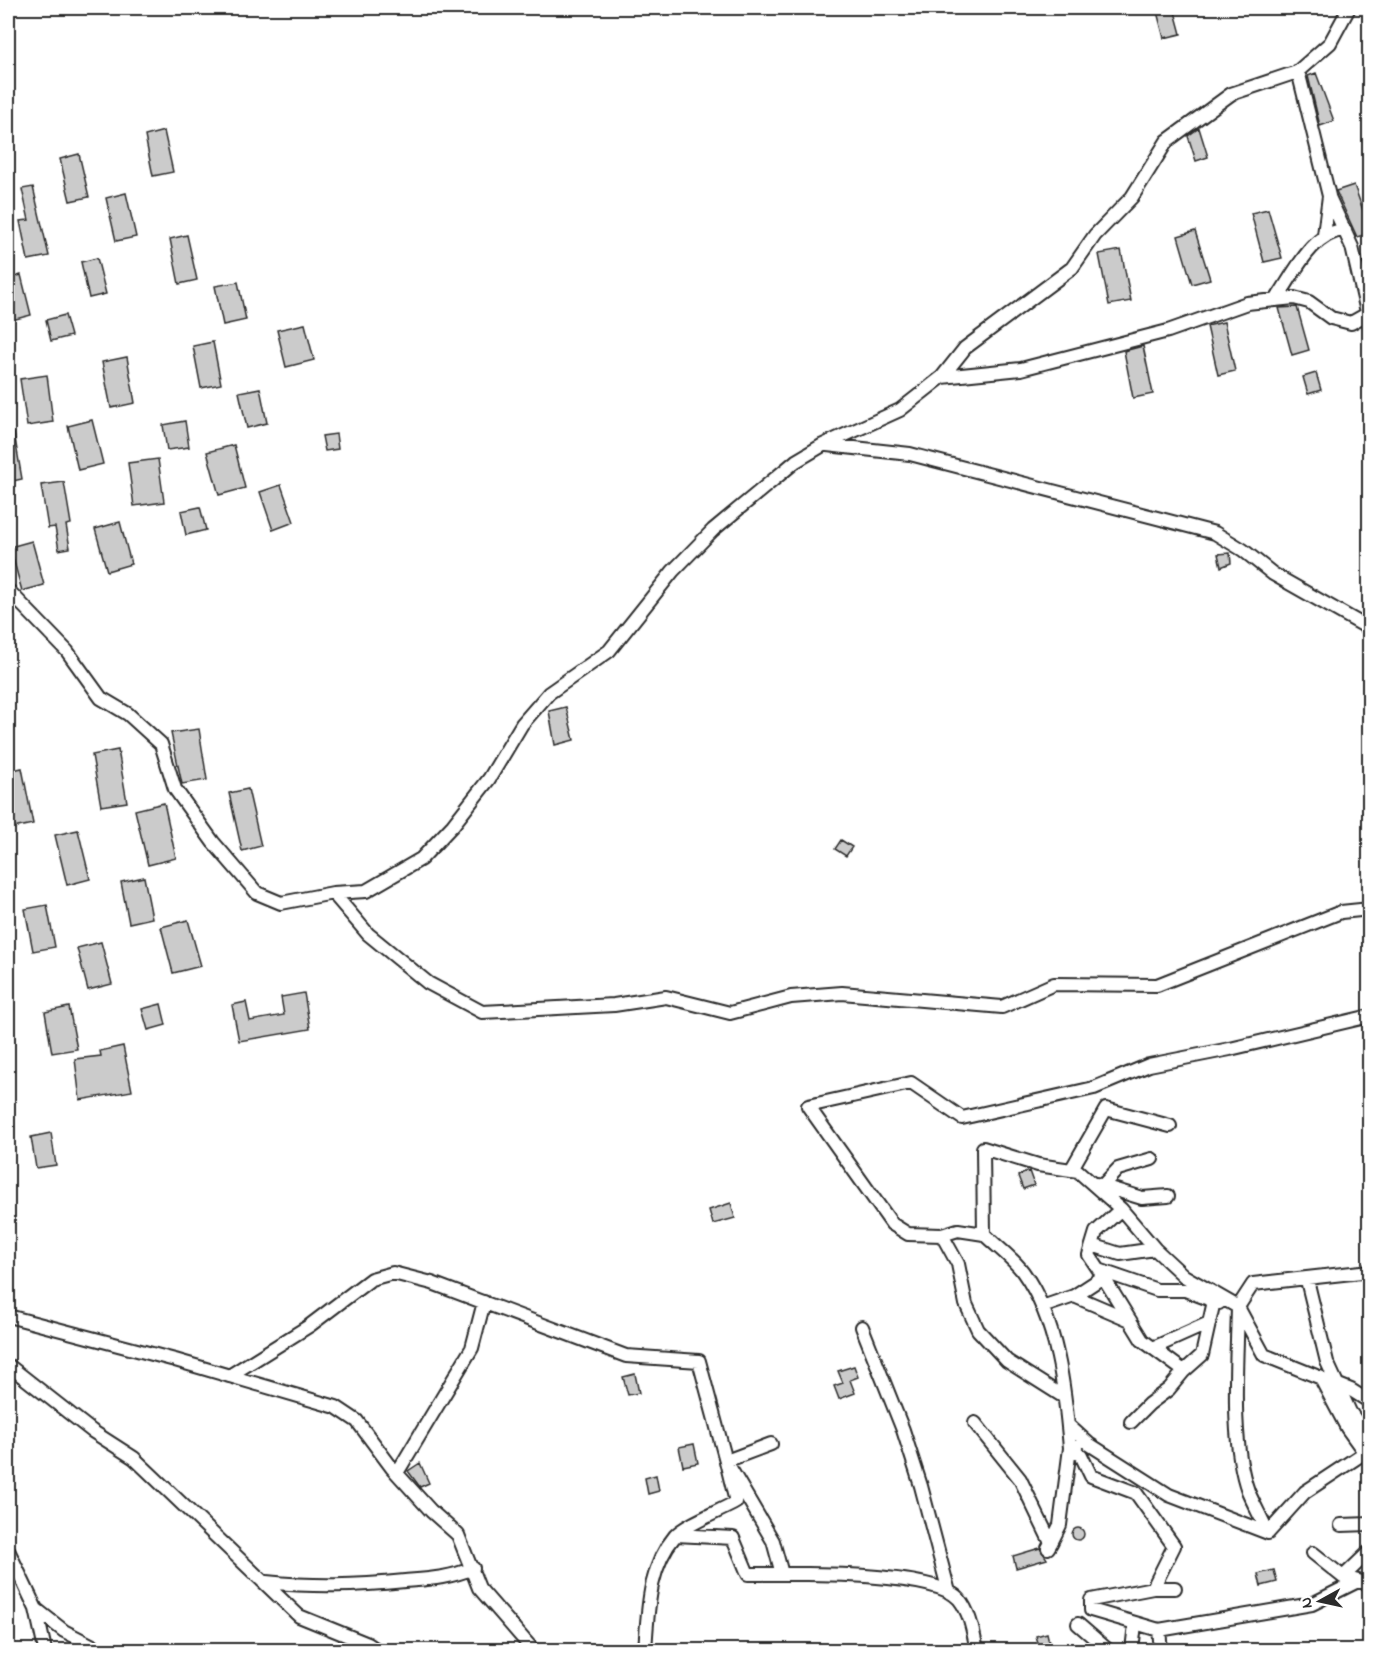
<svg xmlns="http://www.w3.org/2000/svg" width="1377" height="1658" font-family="'Indie Flower',sans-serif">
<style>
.building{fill:#cbcbcb;stroke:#2b2b2b;stroke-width:1.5}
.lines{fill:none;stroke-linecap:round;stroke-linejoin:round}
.street-casing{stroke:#2b2b2b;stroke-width:16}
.street{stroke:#fff;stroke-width:12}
</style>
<rect width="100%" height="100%" fill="#fff"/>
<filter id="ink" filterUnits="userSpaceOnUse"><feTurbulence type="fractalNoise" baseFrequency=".0167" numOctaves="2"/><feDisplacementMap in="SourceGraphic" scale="12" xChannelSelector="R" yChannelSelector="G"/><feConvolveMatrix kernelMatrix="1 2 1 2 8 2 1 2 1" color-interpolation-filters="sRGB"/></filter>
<g filter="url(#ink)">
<path class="building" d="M1156,8H1174L1181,34L1164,38Z
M1316,73L1334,121L1320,126L1308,76Z
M1199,128L1208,157L1196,161L1188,136Z
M164,131L173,172L153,176L145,136Z
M79,154L89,197L70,201L60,159Z
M1354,185L1370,230V233L1357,237L1336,191Z
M33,187L49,256L28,260L20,221L29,220L22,189Z
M126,193L136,237L116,241L106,198Z
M1268,209L1282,258L1264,262L1251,213Z
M1195,231L1210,279L1192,284L1178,236Z
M187,235L197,280L179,284L170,239Z
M1121,250L1131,301L1109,305L1099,254Z
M97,258L106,294L89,298L81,262Z
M21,275L31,315L8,321V279Z
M238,282L246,320L223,325L215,286Z
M1297,307L1309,350L1292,355L1279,308Z
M65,315L71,336L51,341L46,320Z
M1224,322L1235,371L1218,375L1207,326Z
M305,324L314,360L286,367L277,330Z
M213,342L221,384L201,388L193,346Z
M1143,346L1153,394L1133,398L1124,351Z
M127,357L135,403L111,408L102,362Z
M1316,373L1321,390L1308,394L1303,377Z
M47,375L53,422L27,426L20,379Z
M260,388L267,423L247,428L239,392Z
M92,420L103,464L78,470L68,426Z
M185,421L189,447L167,450L163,425Z
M14,433L22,479L8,482V434Z
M336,434L338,449L325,451L322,436Z
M234,445L245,488L219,495L207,452Z
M158,459L164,502L134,506L128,463Z
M64,482L71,524L66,525L70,548L59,550L55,527L48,528L41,485Z
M281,485L294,522L273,530L260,492Z
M200,507L206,530L186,535L181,511Z
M120,522L131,564L107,571L95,529Z
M32,541L44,585L22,591L10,547Z
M1230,553L1231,563L1221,567L1218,554Z
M566,707L574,740L555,745L549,711Z
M199,729L207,780L182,784L171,733Z
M118,750L127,802L101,806L92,755Z
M22,768L33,824L8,829V771Z
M248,789L261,846L242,851L229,793Z
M164,803L176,858L148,865L135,810Z
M78,830L90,879L67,885L55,835Z
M841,840L852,847L846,856L835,849Z
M144,877L152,918L129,923L121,882Z
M47,905L55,947L33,951L25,909Z
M188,920L201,966L173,973L161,927Z
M101,942L112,984L88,990L77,948Z
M304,993L310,1029L239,1041L232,1005L246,1002L250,1021L284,1015L281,997Z
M161,1004L166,1025L148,1030L142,1009Z
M69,1007L77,1049L52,1053L45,1012Z
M123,1046L132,1091L80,1100L75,1059L101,1056L100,1051Z
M51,1133L56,1165L36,1168L31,1137Z
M1029,1171L1034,1185L1023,1189L1018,1176Z
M731,1203L735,1218L713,1224L709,1210Z
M854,1366L858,1377L850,1380L855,1393L839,1399L834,1386L843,1383L838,1371Z
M635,1374L639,1393L628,1395L623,1377Z
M694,1444L698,1463L683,1466L679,1447Z
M420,1463L429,1483L420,1487L408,1471Z
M656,1475L659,1491L648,1494L645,1478Z
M1072 1534a6 6 0 1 1 12 0a6 6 0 1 1-12 0Z
M1040,1548L1047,1559L1016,1568L1013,1556Z
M1274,1570L1277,1582L1261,1586L1258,1574Z
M1047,1633L1050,1646L1040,1649L1036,1636Z"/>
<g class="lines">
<g class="street-casing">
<path id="street" d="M1298,71L1329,196L1324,235
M1329,197L1352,247L1370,325
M1276,300C1293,276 1312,231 1345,230
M942,377L1021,369L1168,331L1247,303L1294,298L1309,302L1331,318L1351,323L1367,314
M827,445L910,454L1215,533L1243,550L1273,574L1370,629
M8,590L67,651L101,698L128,714L161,744L175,789L213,842L257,893L281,903L333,893L366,891L421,859L453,825L489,779L522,724L549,693L609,651L673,571L713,530L796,461L823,445L900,410L942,377L965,348L1072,268L1095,235L1132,197L1167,141L1231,94L1297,72L1330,43L1349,8
M333,893L368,934L428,983L482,1012L614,1005L666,997L730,1013L791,997L842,993L1002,1007L1054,984L1157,985L1341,912L1370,909
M1370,1016L1230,1049L1149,1065L1094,1088L962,1118L911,1083L808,1106L892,1224L908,1234L942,1235L958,1230L984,1234L983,1148L1038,1165L1078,1171L1121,1209L1155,1249L1184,1276L1238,1307L1253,1284L1370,1271
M1071,1170L1106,1109L1170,1126
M1096,1184L1142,1198L1168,1196
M1102,1186L1118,1169L1152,1159
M984,1234C996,1246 1013,1258 1023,1272C1058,1321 1065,1390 1070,1448L1081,1455L1091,1476L1136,1493L1174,1546L1153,1588L1091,1600V1610L1159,1630
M942,1235L958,1264L966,1304L978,1330L1007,1361L1064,1397
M1092,1245L1120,1254L1155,1249
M1099,1270L1089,1255L1096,1232L1121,1209
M1307,1280L1327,1362L1350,1412L1370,1441
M1074,1296L1103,1277
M1042,1307L1074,1296L1130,1320
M8,1316L175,1360L336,1407L357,1421L392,1468L431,1511L458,1535L479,1588L533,1650
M862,1327L903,1430L921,1486L949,1592
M1153,1348L1209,1323
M8,1365L92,1431L134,1458L299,1616L368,1644L377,1650
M1184,1371L1142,1340L1099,1270L1157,1290H1185L1219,1303
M229,1376L309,1326L371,1279L393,1273L432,1283L626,1356L699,1361L726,1461L773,1541L782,1574
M1320,1377L1347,1428L1370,1460
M1131,1422L1149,1404L1169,1389L1184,1371L1202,1355L1214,1301
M975,1423L1020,1479L1051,1543L1048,1548
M1068,1425L1089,1444L1169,1495L1268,1533
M397,1473L472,1348L484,1302
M1341,1525L1370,1524
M1268,1533C1262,1519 1254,1505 1248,1491C1230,1442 1237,1360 1238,1307L1264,1355L1351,1390L1370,1402
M1268,1533L1305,1492L1370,1449
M676,1535L733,1538L748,1574C788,1574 934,1570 959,1599C971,1614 973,1633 977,1650
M1051,1543L1060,1525L1070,1448L1076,1447
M8,1550L36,1609L45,1650
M1313,1553L1343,1577L1370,1584
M1343,1577L1370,1551
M266,1582C315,1587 355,1586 405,1581C429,1579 450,1578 473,1568
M1153,1588H1175
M36,1609L64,1631L101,1650
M1078,1624L1108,1650
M645,1650C648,1611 648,1568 675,1536C686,1524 721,1511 736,1502L726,1461L771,1444
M1132,1650L1135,1624
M1161,1650L1159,1630L1312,1604L1358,1581"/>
</g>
<use href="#street" class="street"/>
</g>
</g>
<rect width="1377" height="1658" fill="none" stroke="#fff" stroke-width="30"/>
<rect x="15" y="15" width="1347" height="1628" fill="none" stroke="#2b2b2b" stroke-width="2" filter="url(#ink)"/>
<g transform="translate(1320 1601) rotate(262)" stroke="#ffffff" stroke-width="4.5" paint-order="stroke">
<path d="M0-4.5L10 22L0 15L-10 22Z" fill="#2b2b2b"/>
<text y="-9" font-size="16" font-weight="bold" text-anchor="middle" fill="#2b2b2b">N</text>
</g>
</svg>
